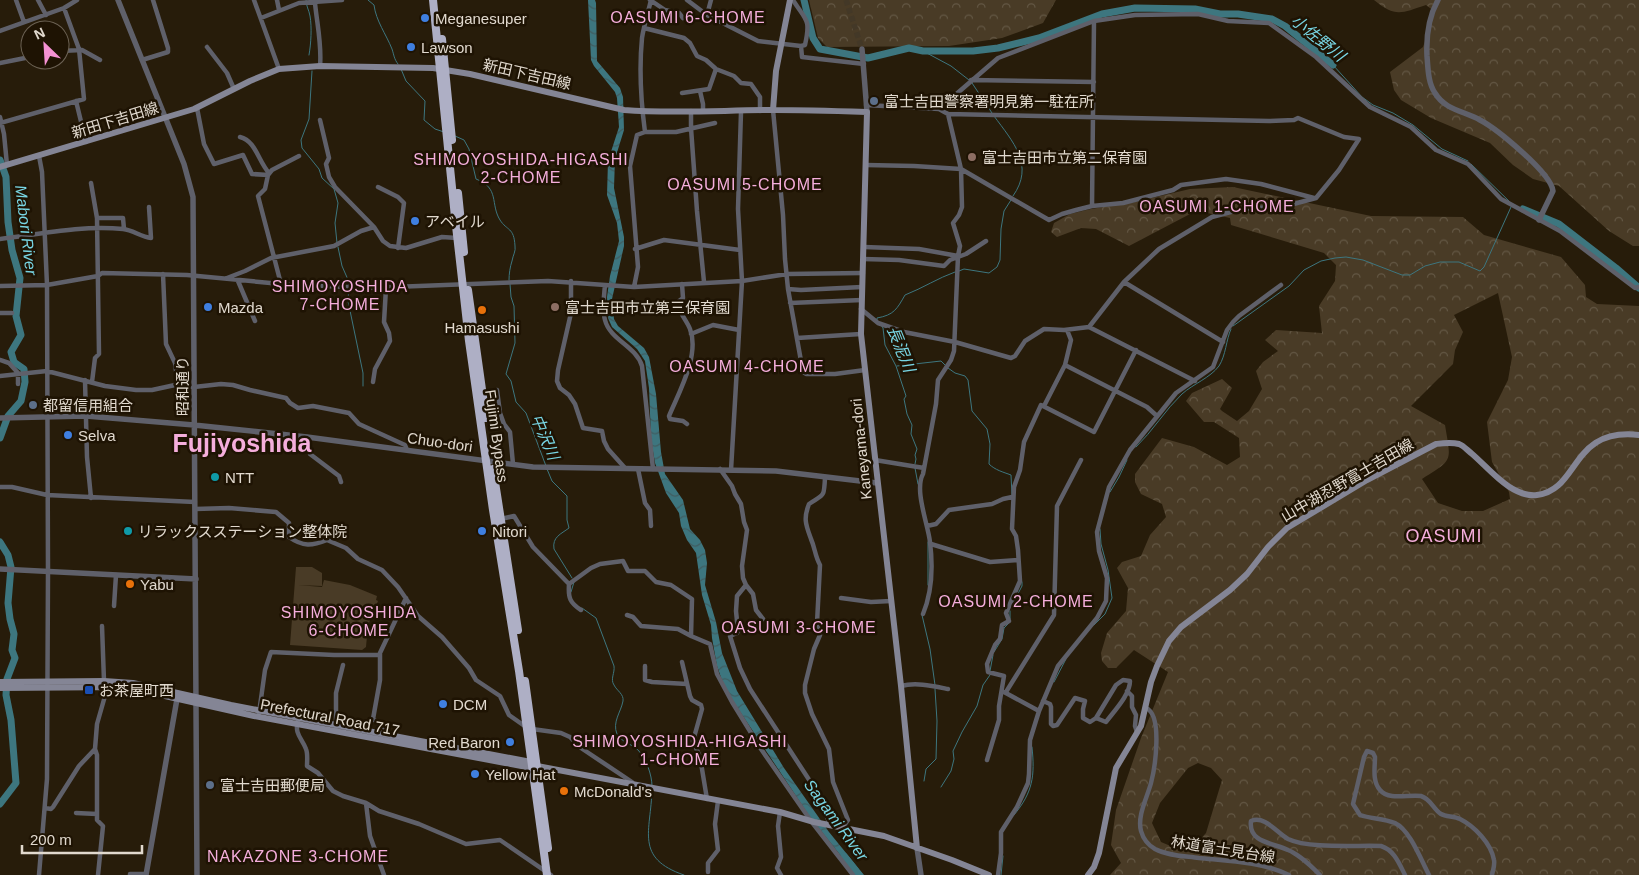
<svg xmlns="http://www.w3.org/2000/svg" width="1639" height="875" font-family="Helvetica,'Noto Sans JP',sans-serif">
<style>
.grass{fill:#493b26}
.forest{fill:url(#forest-crowns);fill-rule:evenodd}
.water{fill:url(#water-waves)}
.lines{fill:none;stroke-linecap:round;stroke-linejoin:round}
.stream{stroke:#3d767f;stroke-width:1}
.river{stroke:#3d767f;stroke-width:7}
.tertiary-tunnel{stroke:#433827;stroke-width:5.5;stroke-dasharray:5.5 3;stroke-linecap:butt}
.minor{stroke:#5f606a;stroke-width:4.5}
.tertiary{stroke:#5f606a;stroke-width:5.5}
.secondary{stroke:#848595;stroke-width:6}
.trunk{stroke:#aeafc5;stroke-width:8}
.shop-dot{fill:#3f7fe0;stroke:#1e1303;stroke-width:2}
.service-dot{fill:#5c6f8a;stroke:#1e1303;stroke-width:2}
.education-dot{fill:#8d6e63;stroke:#1e1303;stroke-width:2}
.food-dot{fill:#e8710a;stroke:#1e1303;stroke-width:2}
.culture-dot{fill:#0f9aa8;stroke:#1e1303;stroke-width:2}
.transit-dot{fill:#1a4fb4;stroke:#1e1303;stroke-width:2}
.labels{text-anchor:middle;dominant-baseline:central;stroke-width:5;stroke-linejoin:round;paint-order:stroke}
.poi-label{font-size:15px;fill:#e1d9ce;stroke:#1e1303;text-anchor:start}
.street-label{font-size:15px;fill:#e1d9ce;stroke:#1e1303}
.neighbourhood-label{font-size:16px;letter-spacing:1px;fill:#f5aedc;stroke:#1e1303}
.water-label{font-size:16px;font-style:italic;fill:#78d5e3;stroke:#1e1303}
.quarter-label{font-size:18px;letter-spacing:1px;fill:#f5aedc;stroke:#1e1303}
.town-label{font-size:25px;font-weight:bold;fill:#f5aedc;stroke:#1e1303}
</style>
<defs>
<pattern id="forest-crowns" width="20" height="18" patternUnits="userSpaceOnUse" patternTransform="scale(1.25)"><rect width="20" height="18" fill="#493b26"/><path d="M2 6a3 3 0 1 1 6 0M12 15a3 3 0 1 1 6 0" fill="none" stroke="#635744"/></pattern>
<pattern id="water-waves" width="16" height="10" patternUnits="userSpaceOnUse" patternTransform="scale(1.25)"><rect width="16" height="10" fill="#3d767f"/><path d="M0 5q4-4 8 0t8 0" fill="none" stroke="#405e62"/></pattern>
</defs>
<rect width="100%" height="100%" fill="#271c0a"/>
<path class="grass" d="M296,567H312L322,573V586L298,585L322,587L324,580L350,585L377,596L376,600L378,601L368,625L366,647L362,650L290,645Z"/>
<path class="forest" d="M809,0H1056L1043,23L1002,38L949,46L827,47L818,38Z
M1374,0H1639V246H1633L1609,231L1559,186L1533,179L1513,165L1490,143L1431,118L1401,100L1394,90L1390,72L1423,47L1435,12L1426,5C1401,13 1396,18 1374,0Z
M1233,187L1371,216L1463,217L1484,235L1561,257L1585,285L1586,297L1597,304L1639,306V875H1110L1121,863L1111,845L1116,810L1141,738L1168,672L1134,650L1116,668H1108L1102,661L1101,653L1107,633L1126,611L1128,588L1117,568L1122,562L1141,556L1150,535L1166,517L1162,504L1141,494L1135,482V474L1162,438L1194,447L1227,465L1240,457L1239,438L1214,422H1204L1186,401L1192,393L1222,379L1232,388L1220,409L1222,411L1237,421L1249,411L1262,389L1256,371L1263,362L1278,351L1265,340L1276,330L1322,333L1319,306L1335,281L1336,265L1324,253L1231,225L1230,218L1203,212L1190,214L1129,246L1096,229L1081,228L1057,237L1051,232L1054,223L1070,214L1091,209L1135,202L1190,189ZM1498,293L1512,357L1508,380L1487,422L1492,462L1509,492L1510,499L1483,511H1462L1438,503L1422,479C1454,459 1451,462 1445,425L1411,406L1453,364L1455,350L1463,332L1454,315ZM1198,763L1211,768L1222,780L1206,833L1196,844L1180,850L1161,842L1152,823L1160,803L1188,768Z"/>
<path class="water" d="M588,0H595L596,3L597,61L620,88L623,97L624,130L615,159L614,188L624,237V246L612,299L614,319L618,326L644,348L649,357L656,394L661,452L665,474L683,500L690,529L700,540L705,550L707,563L705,585L716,622L722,653L737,691L784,768L829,832L864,875H856L850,862L845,861L810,817L731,698L723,683L717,666L712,638L711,625L702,595L696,553L687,540L681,526L679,513L666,493L655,463L651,439L649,388L645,361L637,349L612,327L608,318L607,297L610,276L619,241L617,223L607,195L608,161L619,127L617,98L615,92L594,66L591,60Z"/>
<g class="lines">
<path class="stream" d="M306,0C306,6 309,10 310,16C312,27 311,44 309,55
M368,0L374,5C376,21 386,34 392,49C394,55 394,59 398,64
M923,51L951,66L969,80
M1333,65L1362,97L1373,105L1393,113L1413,125L1442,149L1468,161
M401,69L406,81L425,101L424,120L435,129L444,132
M312,71L309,119L301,140L302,148L319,169L322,178L334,189L338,203L335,223L337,243
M972,83L992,113
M994,116C1013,142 1035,165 1013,196
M455,136L464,140L469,149L476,179C500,188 490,204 500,220C507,231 514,227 515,246C516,251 513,255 512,261C510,267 509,274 509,280
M1471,164L1512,204
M338,247L342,266L349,282L348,301L363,373V386
M959,271L964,269L989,273L997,267L1000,260L1001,229L1004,211L1011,200
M510,284L511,297L514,306L515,343L506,374L511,381L516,402L526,413L546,466
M877,320V318C894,315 897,309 905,295C923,288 938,278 955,272
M881,325L883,328L885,345L896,366L906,396L904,399L907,414L912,425L911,434L917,449L915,455L916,459L915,464
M1233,326L1289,286L1304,270L1321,261L1335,258L1346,257L1363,260L1402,275H1410L1425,266L1440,262H1459L1480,271L1484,267L1511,207
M897,366L941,361L946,366
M948,368L955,373L965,376L968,380L972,411L987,429L990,444L989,464C995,470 1003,472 1011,475L1012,496
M1136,447C1153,431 1165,410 1182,394C1193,384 1210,378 1219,366C1226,355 1226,340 1231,329
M915,468L918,484
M547,469L552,481L567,496V520L569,528C561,534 552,537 554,549L572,578
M1110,492L1119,477L1127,460
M928,542V585
M571,592L574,582
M1012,605L1022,586V582
M582,608L596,618L614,666C615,673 610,679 614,685C617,691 624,694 623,701C621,712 612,722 617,734C621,742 632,744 638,750C646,758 652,775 652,786
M1010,611V619
M922,615L930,649L935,685
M1094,625L1105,614L1112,598L1108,570L1101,544L1100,529
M994,652L1002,639L1004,628L1009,623
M990,671L993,655
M1054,682L1066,659
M924,781L926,769L936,759L937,721L935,689
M941,787L951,771L954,759L953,751L962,732L977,706L983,685L990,675
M652,790C651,831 634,858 684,875
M1014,815C1033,792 1035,776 1032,747
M1001,875L1003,856"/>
<path class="river" d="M804,0L813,38L820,49L868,58L909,48L923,51H973L998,48L1039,38L1102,14L1135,8L1195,9L1220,14H1238L1272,19L1285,26L1333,65
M0,160L6,177L8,222L12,250L20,278L16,316L21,335L11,352L14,362L24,369L25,382L21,401L8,416L0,438
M1523,209L1559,224L1616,268L1639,288
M0,542L8,555L11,567L8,603L10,619L14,634L12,650L15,658L7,679L6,695L11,720L16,783L0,804
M844,856L859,875"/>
<path class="tertiary-tunnel" d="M846,0L862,49"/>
<path class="minor" d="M16,0L24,22
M38,0L46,15
M254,0L279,69
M277,0L279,10
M650,0L665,10L679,13L683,18
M687,0L707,15L758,41L801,46
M793,0C806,21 811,18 805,45L801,46L802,57L864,64
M315,3C317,24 322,45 320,66
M707,15L711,0
M261,18L299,3L342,0
M644,28L684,38L690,43L697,56L706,60L716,69L734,76L741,83L751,84L760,97V111
M0,31L64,8L77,0
M207,47L227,73L234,89
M60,51L82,50L100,60
M142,60L168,52V48L153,0
M0,63L30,57
M971,80L1094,82
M700,91L703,104V111
M682,93L709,89L716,69
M76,101L86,142
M866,105L939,109L948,114L1269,121L1294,120L1298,118L1344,137L1359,139L1339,170L1316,198L1286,206L1242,209L1212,217L1159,249L1124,282L1089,327
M197,108L204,144L214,164L243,155L252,174L268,175
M939,109L998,58L1094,21L1135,15L1198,14L1228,21L1269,23L1316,57L1370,107L1411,127L1436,150L1468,164L1501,199L1560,231L1635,288L1639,287
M773,110L783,215L785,259L788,289L803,372L806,374H835L865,370
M691,111V128L697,211L704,282
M0,117L4,134L7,165
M320,120L329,158L326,164L329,177L335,187L374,227L383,241L390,246L406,248L442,237L457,238
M0,123L84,99L79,49L64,8
M645,132H676L715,123
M240,137C256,141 258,161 269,173
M1049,153H1093
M39,156L42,172L47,285L48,572L47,779L39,875
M866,165L914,166L961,169L1049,220L1062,214L1076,210L1092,206L1123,203L1173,190L1181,185L1226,179L1261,184L1314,198
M91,183L97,218L99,354L95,358L92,382
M378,187L398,197L404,203L398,248
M1092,206L1094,21
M97,218H123L124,229
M0,239C40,234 82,225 123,229C133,230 141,237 151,238L149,207
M864,247L919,249L958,256
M635,249L664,240L740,250
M863,259L899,260L944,266L950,260L966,254L986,241
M163,274L166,344L175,363L178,386
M227,278L245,271L271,258L334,246L361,231L374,227
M238,281L255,321
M571,281V313L558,370L557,381L560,388L569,395L575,404L583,428L602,431L604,441L608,449L625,468
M1124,282L1223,342
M281,284L258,196L265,189L268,175L272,170L299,156
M682,284L683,298L679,301L678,305C680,314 687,321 690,329C700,355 679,392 669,416L670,419L683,421L687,424
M605,285C604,296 602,309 605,320C610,340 636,346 642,366L653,469
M0,286L47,285L98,276L102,273L187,275L281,284L367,288L548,281L634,287L742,281L787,274L863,273
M634,287L638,267L630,166L637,135L645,132C641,102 639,69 642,38C644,25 648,13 651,0
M788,289L801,290L862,287
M790,303L862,300
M861,309L878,323L904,332L955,342L1011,358L1015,356L1025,341L1044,329L1064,330L1089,327L1195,381
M251,311L261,308
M0,313H12
M691,334L713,325L739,330
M797,338L861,334
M0,360L9,363L18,373V384
M1065,365L1147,407L1157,416
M0,376L47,371L105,386L136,390H152L175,385L194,387L221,384L233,385L250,390L286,398L290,403L298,408L313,406L349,413L359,424L405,445L407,450
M85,380L87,457L91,498
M373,382L375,369L390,341L389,333L384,322L386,288
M497,390L500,413L504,424L510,432L513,464
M1044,406L1065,365L1071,340L1067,330
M307,437L310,454L339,476L341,482
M875,460L924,468
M638,469L645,503L650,510L651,526
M720,469L732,486L735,494L741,504L744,522L747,530L742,566L743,578L746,585L753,594L756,610L763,619
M731,470L742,281L738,209L741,112
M825,478C824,498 824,494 809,504C803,519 806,525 811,539C815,548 815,556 820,565L817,623L820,635L814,649L805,685V693L812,714L829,749L833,782L848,820L843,827
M0,487H12L47,495L195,502
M195,509L229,508L276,512L289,523V537C303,547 312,546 327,540L346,548L358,559L382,570L398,587L418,616L442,637L469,668L476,680L500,696L509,715L526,727
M501,519L514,516L533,547L569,584C568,598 570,603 581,610
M927,526L936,524L949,510L992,504L1003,499L1012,497
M931,544L990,562L1018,560
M569,584L591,568L600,564L623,561L628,571H645L656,582L671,585L692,599L691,636L710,644L717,674L732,702L761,749L811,821L853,875
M746,585L737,596L736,611L738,631L737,633L730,636L740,668L750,689L819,795L830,825
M841,598L871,602L891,601
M114,606L116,575
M923,614C932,592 933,566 930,542C928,524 914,490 923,474L936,404L938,380L951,360L954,351L958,256L960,246L953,223L959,215L962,207L961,169L948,114
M627,615L633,617L641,626L678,629L691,636
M102,626L104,681
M682,662L690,696L692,700L701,705L702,709L693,741L700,757L707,799
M645,666V680L652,682L687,684
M901,686C916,682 933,686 948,689
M1127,691L1132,696V707L1136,715L1135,726L1137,732
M1004,692L1039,711
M1006,692L1054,615L1057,506L1081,460
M1043,701L1050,704L1051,707V724L1053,726L1057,725L1075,698L1085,701L1083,709V718L1090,722L1096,718L1106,722C1114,711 1130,695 1130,681L1123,680L1116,685L1096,718
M1146,708C1163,715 1155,768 1151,783C1147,798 1137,816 1141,831C1143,838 1148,845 1155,849C1168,856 1185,856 1199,858C1229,861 1262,862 1289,875
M259,713L265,670L271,652L334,655H380
M298,721C294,734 302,738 306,749C308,754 307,761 307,766L318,773L333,791L343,796L366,803L379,811L419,824L466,844L500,840L551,875
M336,727V693L343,665
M532,729L561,733L570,737L581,748L632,782
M386,735L385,728L373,719L380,680V653L406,598
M987,760L999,720V706L1004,676L988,672L987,664L995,645L1000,639L1002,625L1009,621L1006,613L1020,581L1018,550L1016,536L1012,529L1014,487L1020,470L1024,442L1041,405L1094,432L1136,350
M366,803L370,836L384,875
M45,808L51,809L53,807L79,766L95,749
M780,812L778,826L781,857L777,868L781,875
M76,813L97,814
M708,872V863L718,850L715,824L718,801
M98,875L103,826L97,820V755L95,749L97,724L105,696V687
M130,875V874H146
M998,875L1001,853V832L1017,807L1028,783L1029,774L1030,740L1039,711L1058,666L1097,618L1106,601L1107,578L1099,551L1097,532L1109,487L1130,450L1176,393L1213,367L1227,330L1233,322L1239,316L1281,285
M1320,875C1311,866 1300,855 1288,850C1274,843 1248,843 1251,821C1265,815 1277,833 1288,839C1309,849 1357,845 1381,846C1394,850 1399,863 1405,875
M1429,875C1421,860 1410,830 1395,823C1383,818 1371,819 1360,815L1353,804L1364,757L1367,751L1373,753L1375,757C1375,767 1372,781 1380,790C1389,801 1409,794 1421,796C1431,799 1433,809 1441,814C1446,817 1454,816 1460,819C1474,826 1491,843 1494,860C1495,865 1493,870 1492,875"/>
<path class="tertiary" d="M118,0L184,164L193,197L197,875
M1438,0C1428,18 1426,36 1427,56C1428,68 1428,83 1435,93C1445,110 1464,111 1480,120C1497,129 1551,173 1553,191L1539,220
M862,49L867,112
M0,418L86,416L194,425L307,437L533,467L776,471L877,483
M0,569L196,579
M917,848L921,875
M146,875L177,699"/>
<path class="secondary" d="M773,110L776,71L790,0
M0,167L194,109L250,81L279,69L320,66L433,68L470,74L624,110C674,114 725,110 775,110C805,110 836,111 867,112L861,334L901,686L917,848
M0,682L104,681L133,683L231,705L531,762L537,766L780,812L814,822L884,836L952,860L989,875
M0,688L125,687L254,716L532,768L535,767
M1088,875L1094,867L1099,853L1116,768L1141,726L1151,682L1157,666L1169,641L1181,627L1230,590L1247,574L1268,547L1287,528L1367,480L1436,444C1444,443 1451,442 1459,444C1464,446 1467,450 1471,453C1489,468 1511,498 1537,495C1580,490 1570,427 1639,435"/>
<path class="trunk" d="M433,0L455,217L469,341L493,510L519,671L547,875
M442,39L452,140
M458,193L464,252
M468,290L486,418
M493,469L518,630
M525,681L548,848"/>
</g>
<g class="shop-dot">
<circle cx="425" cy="18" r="5"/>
<circle cx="411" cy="47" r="5"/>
<circle cx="415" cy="221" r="5"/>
<circle cx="208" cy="307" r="5"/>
<circle cx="68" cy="435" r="5"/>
<circle cx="482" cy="531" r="5"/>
<circle cx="443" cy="704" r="5"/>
<circle cx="510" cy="742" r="5"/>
<circle cx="475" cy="774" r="5"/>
</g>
<g class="service-dot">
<circle cx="874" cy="101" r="5"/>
<circle cx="33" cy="405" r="5"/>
<circle cx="210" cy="785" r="5"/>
</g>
<g class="education-dot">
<circle cx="972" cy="157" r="5"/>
<circle cx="555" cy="307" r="5"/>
</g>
<g class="food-dot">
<circle cx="482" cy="310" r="5"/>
<circle cx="130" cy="584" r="5"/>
<circle cx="564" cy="791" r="5"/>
</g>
<g class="culture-dot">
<circle cx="215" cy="477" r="5"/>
<circle cx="128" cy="531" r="5"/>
</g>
<rect class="transit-dot" x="84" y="685" width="10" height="10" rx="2.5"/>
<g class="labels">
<g class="poi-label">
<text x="435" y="18">Meganesuper</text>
<text x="421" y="47">Lawson</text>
<text x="884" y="101">富士吉田警察署明見第一駐在所</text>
<text x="982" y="157">富士吉田市立第二保育園</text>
<text x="425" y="221">アベイル</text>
<text x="218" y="307">Mazda</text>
<text x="565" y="307">富士吉田市立第三保育園</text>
<text x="482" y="327" text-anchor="middle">Hamasushi</text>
<text x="43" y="405">都留信用組合</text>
<text x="78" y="435">Selva</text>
<text x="225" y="477">NTT</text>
<text x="138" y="531">リラックスステーション整体院</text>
<text x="492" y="531">Nitori</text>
<text x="140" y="584">Yabu</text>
<text x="99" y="690">お茶屋町西</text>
<text x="453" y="704">DCM</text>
<text x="500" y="742" text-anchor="end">Red Baron</text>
<text x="485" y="774">Yellow Hat</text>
<text x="220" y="785">富士吉田郵便局</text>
<text x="574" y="791">McDonald's</text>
</g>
<g class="street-label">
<text transform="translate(527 74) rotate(13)">新田下吉田線</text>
<text transform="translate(115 120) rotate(-17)">新田下吉田線</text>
<text transform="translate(182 386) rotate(-90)">昭和通り</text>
<text transform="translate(497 436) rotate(82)">Fujimi Bypass</text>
<text transform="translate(440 442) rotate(8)">Chuo-dori</text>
<text transform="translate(861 449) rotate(-96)">Kaneyama-dori</text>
<text transform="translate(1347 480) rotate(-30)">山中湖忍野富士吉田線</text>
<text transform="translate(330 717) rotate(11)">Prefectural Road 717</text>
<text transform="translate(1223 849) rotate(9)">林道富士見台線</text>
</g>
<g class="neighbourhood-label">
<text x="688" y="17">OASUMI 6-CHOME</text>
<text x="521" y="159">SHIMOYOSHIDA-HIGASHI<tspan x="521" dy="18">2-CHOME</tspan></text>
<text x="745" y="184">OASUMI 5-CHOME</text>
<text x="1217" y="206">OASUMI 1-CHOME</text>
<text x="340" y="286">SHIMOYOSHIDA<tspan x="340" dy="18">7-CHOME</tspan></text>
<text x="747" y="366">OASUMI 4-CHOME</text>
<text x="1016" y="601">OASUMI 2-CHOME</text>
<text x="349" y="612">SHIMOYOSHIDA<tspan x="349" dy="18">6-CHOME</tspan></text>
<text x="799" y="627">OASUMI 3-CHOME</text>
<text x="680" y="741">SHIMOYOSHIDA-HIGASHI<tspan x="680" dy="18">1-CHOME</tspan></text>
<text x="298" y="856">NAKAZONE 3-CHOME</text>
</g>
<g class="water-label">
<text transform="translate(1318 38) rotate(39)">小佐野川</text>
<text transform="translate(26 230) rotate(83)">Mabori River</text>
<text transform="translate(901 349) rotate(68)">長泥川</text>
<text transform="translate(545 437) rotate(67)">中沢川</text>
<text transform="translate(836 820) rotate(54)">Sagami River</text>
</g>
<g class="quarter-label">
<text x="1444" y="536">OASUMI</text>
</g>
<g class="town-label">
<text x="242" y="443">Fujiyoshida</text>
</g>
</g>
<g transform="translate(45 45) rotate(335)"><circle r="24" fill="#1e1303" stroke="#6c6254"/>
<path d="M0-4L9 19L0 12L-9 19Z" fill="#f491d3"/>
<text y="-8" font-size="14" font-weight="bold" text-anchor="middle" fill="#e1d9ce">N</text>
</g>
<path d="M22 845v8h120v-8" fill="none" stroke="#e1d9ce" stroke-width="2.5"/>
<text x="30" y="845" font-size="15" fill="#e1d9ce" stroke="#1e1303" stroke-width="4" paint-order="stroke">200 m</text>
</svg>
